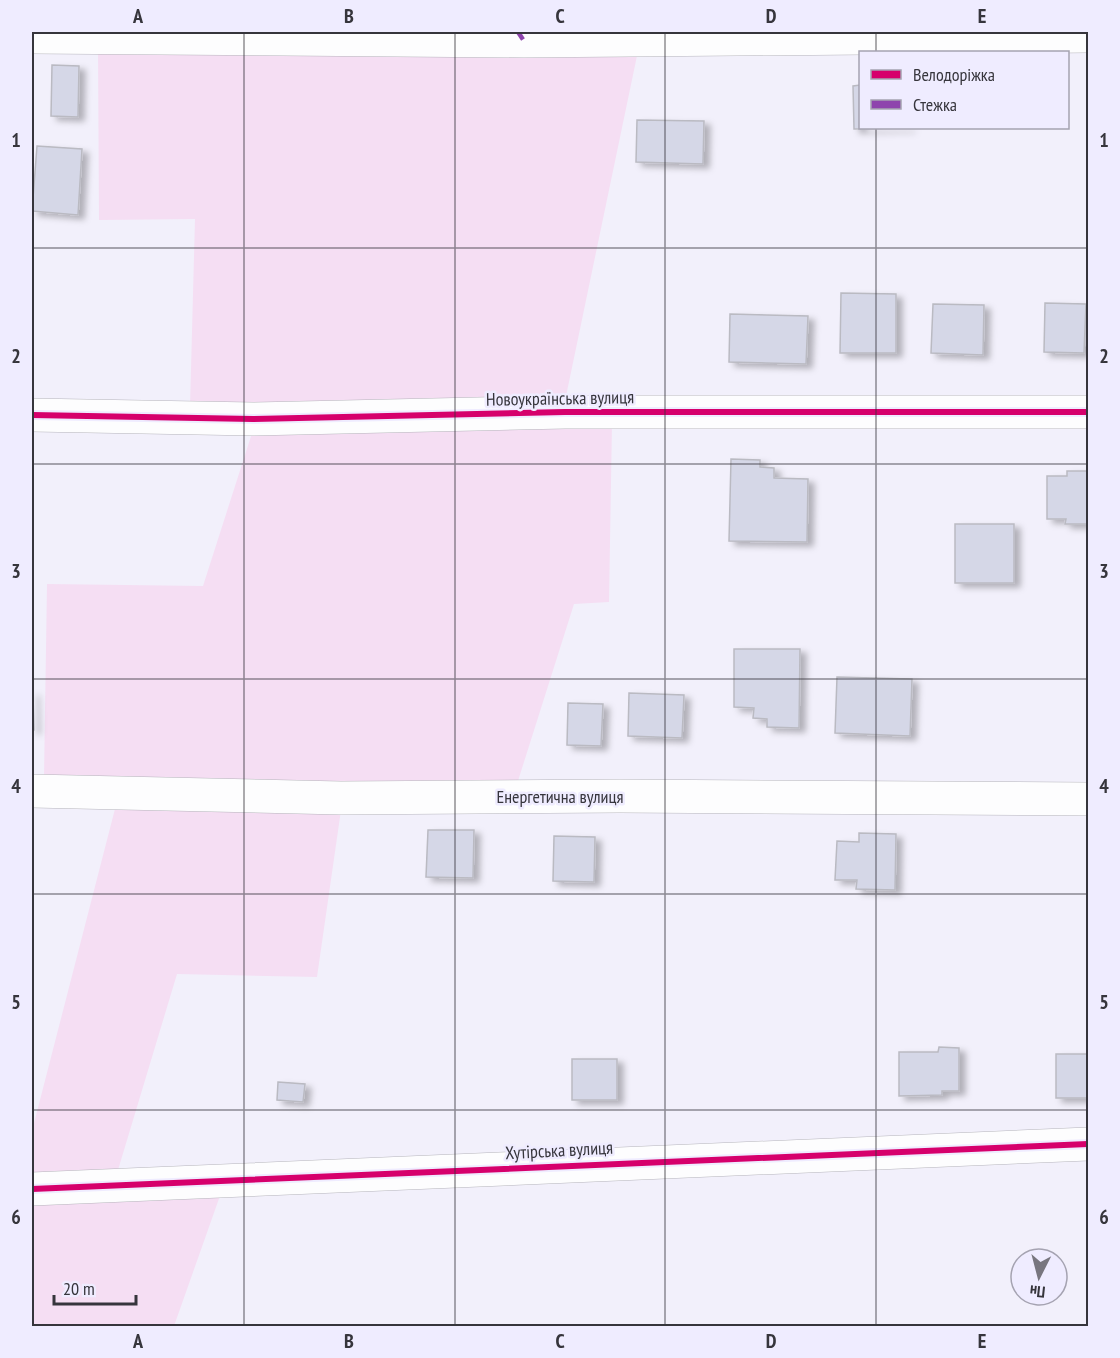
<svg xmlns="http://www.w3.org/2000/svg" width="1120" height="1358" font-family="'PT Sans Narrow',sans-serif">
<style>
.green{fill:#f5def3}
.building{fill:#d5d7e7;stroke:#babac2;stroke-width:1.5;filter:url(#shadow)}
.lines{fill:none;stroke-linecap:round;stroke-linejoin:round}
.minor-casing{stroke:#b6b5bc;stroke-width:34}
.minor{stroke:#fdfdfe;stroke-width:33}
.quiet{stroke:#8e44ad;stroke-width:4.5;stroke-dasharray:9 4.5;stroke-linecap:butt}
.cycleway-casing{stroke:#efecff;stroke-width:10}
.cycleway{stroke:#d6006c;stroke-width:6}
.grid{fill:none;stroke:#36353c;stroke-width:1.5;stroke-opacity:0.55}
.labels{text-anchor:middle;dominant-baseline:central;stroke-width:5;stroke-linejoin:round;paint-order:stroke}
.street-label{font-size:18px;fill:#36353c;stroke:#efecff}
.neatline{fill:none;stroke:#36353c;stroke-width:2}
.grid-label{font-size:20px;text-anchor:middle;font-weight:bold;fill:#36353c}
</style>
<defs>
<filter id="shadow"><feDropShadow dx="6" dy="4" stdDeviation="3" flood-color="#0004"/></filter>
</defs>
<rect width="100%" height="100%" fill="#f2f0fb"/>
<path class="green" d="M98,48L638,51L565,401L190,407L195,219L99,220Z
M612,423L609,602L574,604L517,784L44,778L47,584L203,586L253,430Z
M116,805L341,810L317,977L177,974L118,1170L32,1174V1131Z
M221,1193L174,1326H32V1202Z"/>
<path class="building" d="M52,65L79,66L78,117L51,116Z
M860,85V128H910L854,129L853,86Z
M637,120L704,121L703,164L636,162Z
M37,146L82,149L78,215L32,211Z
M841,293L896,294V353H840Z
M1045,303L1086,304L1084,353L1044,352Z
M933,304L984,305L983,355L931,353Z
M730,314L808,316L806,364L729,362Z
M731,459L760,460V467L774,468V478L808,479L807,542L729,541Z
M1067,471H1088V524H1065L1066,519H1047V476H1067Z
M955,524H1014V583H955Z
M734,649H800L799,728L767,727V719L753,718L754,708L734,707Z
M837,677L912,679L910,736L835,733Z
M32,692H33L34,730H32Z
M629,693L684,695L682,738L628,736Z
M568,703L603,704L601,746L567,745Z
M428,830H474L473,878L426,877Z
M859,833L896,834L895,890L856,889L857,880H835L837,841L859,842Z
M554,836L595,837L594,882L553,881Z
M939,1047L959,1048V1091H942V1095L899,1096V1052H938Z
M1056,1054H1088V1098H1056Z
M572,1059H617V1100H572Z
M278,1082L305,1084L303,1102L277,1100Z"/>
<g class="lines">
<g class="minor-casing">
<path id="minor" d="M32,37L524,41L1088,36
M32,415L253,419L565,412H1088
M32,791L341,798L620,796L1088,799
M32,1189L1088,1144"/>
</g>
<use href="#minor" class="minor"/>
<path class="quiet" d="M518,32L524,41"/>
<g class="cycleway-casing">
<path id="cycleway" d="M32,415L253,419L565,412H1088
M32,1189L1088,1144"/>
</g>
<use href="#cycleway" class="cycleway"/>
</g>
<path class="grid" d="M244,32V1326M455,32V1326M665,32V1326M876,32V52M876,128V1326M32,248H1088M32,464H1088M32,679H1088M32,894H1088M32,1110H1088"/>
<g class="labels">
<g class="street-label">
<text transform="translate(560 398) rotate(-1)">Новоукраїнська вулиця</text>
<text x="560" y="796">Енергетична вулиця</text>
<text transform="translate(559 1150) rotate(-3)">Хутірська вулиця</text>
</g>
</g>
<rect width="1120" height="1358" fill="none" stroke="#efecff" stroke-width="66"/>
<rect x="859" y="51" width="210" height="78" fill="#efecff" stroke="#a5a3b1" stroke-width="1.5"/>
<rect x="871" y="70" width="30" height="9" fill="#d6006c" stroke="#a5a3b1" stroke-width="1.5"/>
<text x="913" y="81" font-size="18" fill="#36353c">Велодоріжка</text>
<rect x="871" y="100" width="30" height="9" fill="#8e44ad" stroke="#a5a3b1" stroke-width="1.5"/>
<text x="913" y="111" font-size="18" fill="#36353c">Стежка</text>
<g transform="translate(1039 1277) rotate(186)"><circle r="28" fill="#efecff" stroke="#a5a3b1" stroke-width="1.5"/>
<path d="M0-4.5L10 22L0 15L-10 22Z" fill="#78767f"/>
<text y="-9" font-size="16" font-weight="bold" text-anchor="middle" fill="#36353c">Пн</text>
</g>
<path d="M54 1295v9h82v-9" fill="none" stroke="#36353c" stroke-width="3"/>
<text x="63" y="1295" font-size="18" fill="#36353c" stroke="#efecff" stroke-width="4.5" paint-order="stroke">20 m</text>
<rect x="33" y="33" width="1054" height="1292" class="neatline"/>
<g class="grid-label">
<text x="138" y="23">A</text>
<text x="349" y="23">B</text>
<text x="560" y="23">C</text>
<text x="771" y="23">D</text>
<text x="982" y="23">E</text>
<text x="16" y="147">1</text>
<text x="1104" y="147">1</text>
<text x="16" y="363">2</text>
<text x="1104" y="363">2</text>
<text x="16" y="578">3</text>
<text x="1104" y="578">3</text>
<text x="16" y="793">4</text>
<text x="1104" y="793">4</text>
<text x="16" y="1009">5</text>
<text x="1104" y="1009">5</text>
<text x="16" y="1224">6</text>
<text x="1104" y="1224">6</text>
<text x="138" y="1348">A</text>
<text x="349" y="1348">B</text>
<text x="560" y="1348">C</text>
<text x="771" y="1348">D</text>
<text x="982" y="1348">E</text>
</g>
</svg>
